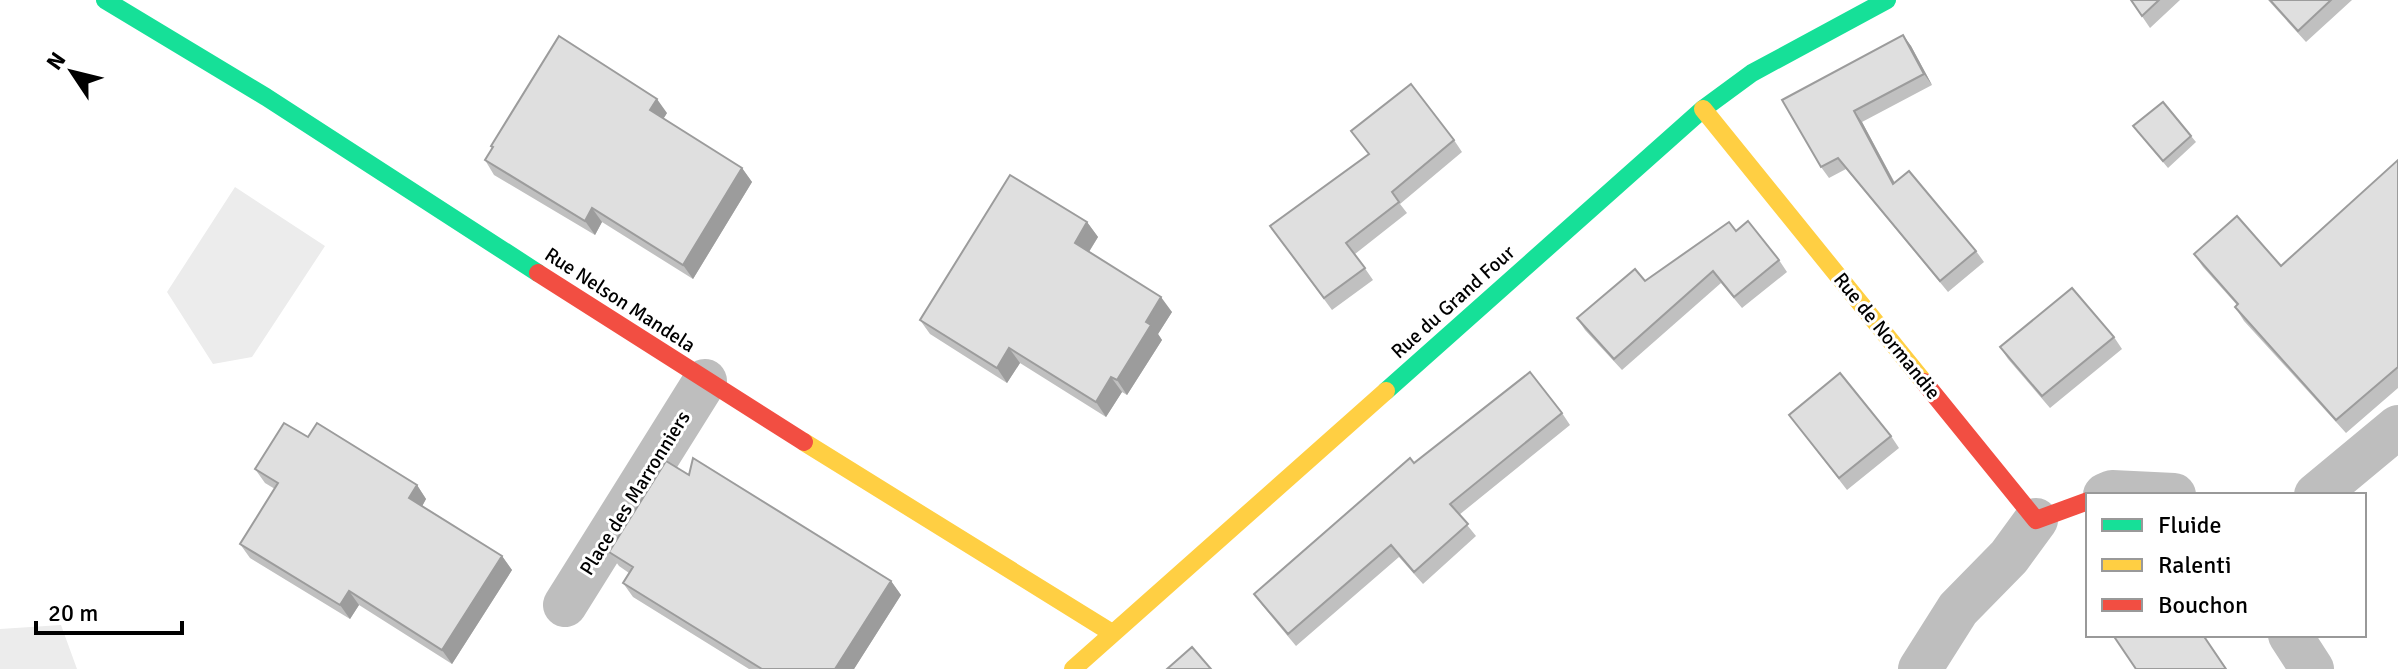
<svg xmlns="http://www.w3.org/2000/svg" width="2398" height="669" font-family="Signika,sans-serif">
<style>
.green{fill:#ececec}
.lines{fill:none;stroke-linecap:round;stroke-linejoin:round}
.street{stroke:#bebebe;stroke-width:44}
.fast{stroke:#16e098;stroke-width:18}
.slow{stroke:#ffcf43;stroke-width:18}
.jam{stroke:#f24e42;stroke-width:18}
.wall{fill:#c0c0c0}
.shaded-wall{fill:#9c9c9c}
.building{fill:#dfdfdf;stroke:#9c9c9c;stroke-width:2}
.labels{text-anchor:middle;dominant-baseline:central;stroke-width:6;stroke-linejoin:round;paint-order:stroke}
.street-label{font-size:20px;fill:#000;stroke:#fff}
</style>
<rect width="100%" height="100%" fill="#fff"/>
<path class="green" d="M235,187L325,246L252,357L213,364L167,292Z
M61,625L77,669H0V629Z"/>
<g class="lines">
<path class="street" d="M2105,495L2112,492L2174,495
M2316,495L2398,427
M565,605L705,381
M2290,635L2312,669
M1920,669L1958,609L2009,557L2036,520"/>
<path class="fast" d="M105,0L266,97L538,273
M1386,391L1703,109L1752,73L1887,0"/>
<path class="slow" d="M1703,109L1924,382
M804,442L1112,633
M1073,669L1386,391"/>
<path class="jam" d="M538,273L804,442
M1924,382L2036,520L2088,501"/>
</g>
<path class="wall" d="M2131,0H2180L2150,28Z
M2268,0H2352L2306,42Z
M1903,35L1911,46L1932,85L1862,122L1895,183L1976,251L1984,262L1948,292L1846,169L1829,178L1821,167L1782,100Z
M667,113L663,119L742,168L752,182L693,279L602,222L595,235L494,175L485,160L492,148L491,146Z
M2133,126L2191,136L2196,142L2168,168Z
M1454,140L1462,152L1400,204L1407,213L1355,254L1373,280L1332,310L1270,226Z
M2398,160V388L2346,433L2244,321L2235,307L2237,305L2203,267L2194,254L2281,266Z
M1087,222L1098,237L1089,252L1172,312L1158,334L1162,340L1127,395L1122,392L1106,417L1020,363L1007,383L930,334L920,320Z
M1736,231L1779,260L1787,272L1742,308L1721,283L1622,370L1585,330L1577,318Z
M2114,337L2122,349L2050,408L2008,359L2000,347Z
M1562,413L1570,425L1459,515L1476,536L1423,584L1399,557L1296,646L1262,605L1254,594L1414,463Z
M1789,415L1891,436L1899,448L1847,490Z
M308,437L417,485L426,499L422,506L502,556L512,570L452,664L359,605L350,619L250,558L240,544L275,489L265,483L255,469Z
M689,475L891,581L901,595L854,669H749L633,597L623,583L629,573L619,566L609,552Z"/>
<path class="shaded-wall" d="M1903,35L1911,46L1932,85L1924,74Z
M657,99L667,113L660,124L650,110Z
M1854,111L1862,122L1901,195L1893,184Z
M742,168L752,182L693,279L683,265Z
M592,208L602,222L595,235L585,221Z
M1087,222L1098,237L1085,258L1075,243Z
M1161,297L1172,312L1158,334L1162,340L1127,395L1117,380L1146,322Z
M1009,348L1020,363L1007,383L997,368Z
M1111,377L1122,392L1106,417L1096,402Z
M417,485L426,499L419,512L409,498Z
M502,556L512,570L452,664L442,650Z
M891,581L901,595L854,669H835Z
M349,591L359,605L350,619L340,605Z"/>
<path class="building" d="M2131,0H2159L2142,16Z
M2270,0H2331L2298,31Z
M1903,35L1924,74L1854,111L1893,184L1909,171L1976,251L1940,281L1838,158L1821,167L1782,100Z
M559,36L657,99L650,110L742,168L683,265L592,208L585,221L485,160L493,147L491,146Z
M1411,84L1454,140L1392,192L1399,202L1346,243L1365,268L1324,298L1270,226L1369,154L1351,131Z
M2163,102L2191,136L2163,161L2133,126Z
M2398,160V367L2336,420L2235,307L2238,304L2194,254L2237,216L2281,266Z
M1010,175L1087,222L1075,243L1161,297L1146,322L1151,325L1117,380L1111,377L1096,402L1009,348L997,368L920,320Z
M1748,221L1779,260L1734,297L1713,271L1614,359L1577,318L1635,269L1645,281L1729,222L1736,231Z
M2072,288L2114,337L2042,396L2000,347Z
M1530,372L1562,413L1450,504L1468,524L1414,572L1391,545L1288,634L1254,594L1410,458L1414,463Z
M1840,373L1891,436L1839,478L1789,415Z
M284,423L308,437L317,423L417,485L409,498L502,556L442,650L349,591L340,605L240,544L278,483L255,469Z
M693,458L891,581L835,669H762L623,583L633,567L609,552L666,461L689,475Z
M2113,635H2203L2226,669H2136Z
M1192,647L1211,669H1167Z"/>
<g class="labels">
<g class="street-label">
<text transform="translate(620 300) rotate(33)">Rue Nelson Mandela</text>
<text transform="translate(1453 302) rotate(-42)">Rue du Grand Four</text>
<text transform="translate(1887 336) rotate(51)">Rue de Normandie</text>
<text transform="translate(635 493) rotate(-58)">Place des Marronniers</text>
</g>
</g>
<rect x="2086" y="493" width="280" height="144" fill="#ffffff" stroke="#999999" stroke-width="2"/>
<rect x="2102" y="519" width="40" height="12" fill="#16e098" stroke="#999999" stroke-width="2"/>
<text x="2158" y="533" font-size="24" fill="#000000">Fluide</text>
<rect x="2102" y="559" width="40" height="12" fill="#ffcf43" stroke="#999999" stroke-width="2"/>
<text x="2158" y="573" font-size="24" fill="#000000">Ralenti</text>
<rect x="2102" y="599" width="40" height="12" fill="#f24e42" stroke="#999999" stroke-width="2"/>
<text x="2158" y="613" font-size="24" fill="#000000">Bouchon</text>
<g transform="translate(72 72) rotate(305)" stroke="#ffffff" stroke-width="6" paint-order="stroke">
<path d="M0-6L14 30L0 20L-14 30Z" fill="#000000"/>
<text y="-12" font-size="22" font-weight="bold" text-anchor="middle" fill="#000000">N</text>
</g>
<path d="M36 621v12h146v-12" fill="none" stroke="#000000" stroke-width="4"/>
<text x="48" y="621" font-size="24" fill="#000000" stroke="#ffffff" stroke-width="6" paint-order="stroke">20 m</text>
</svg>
